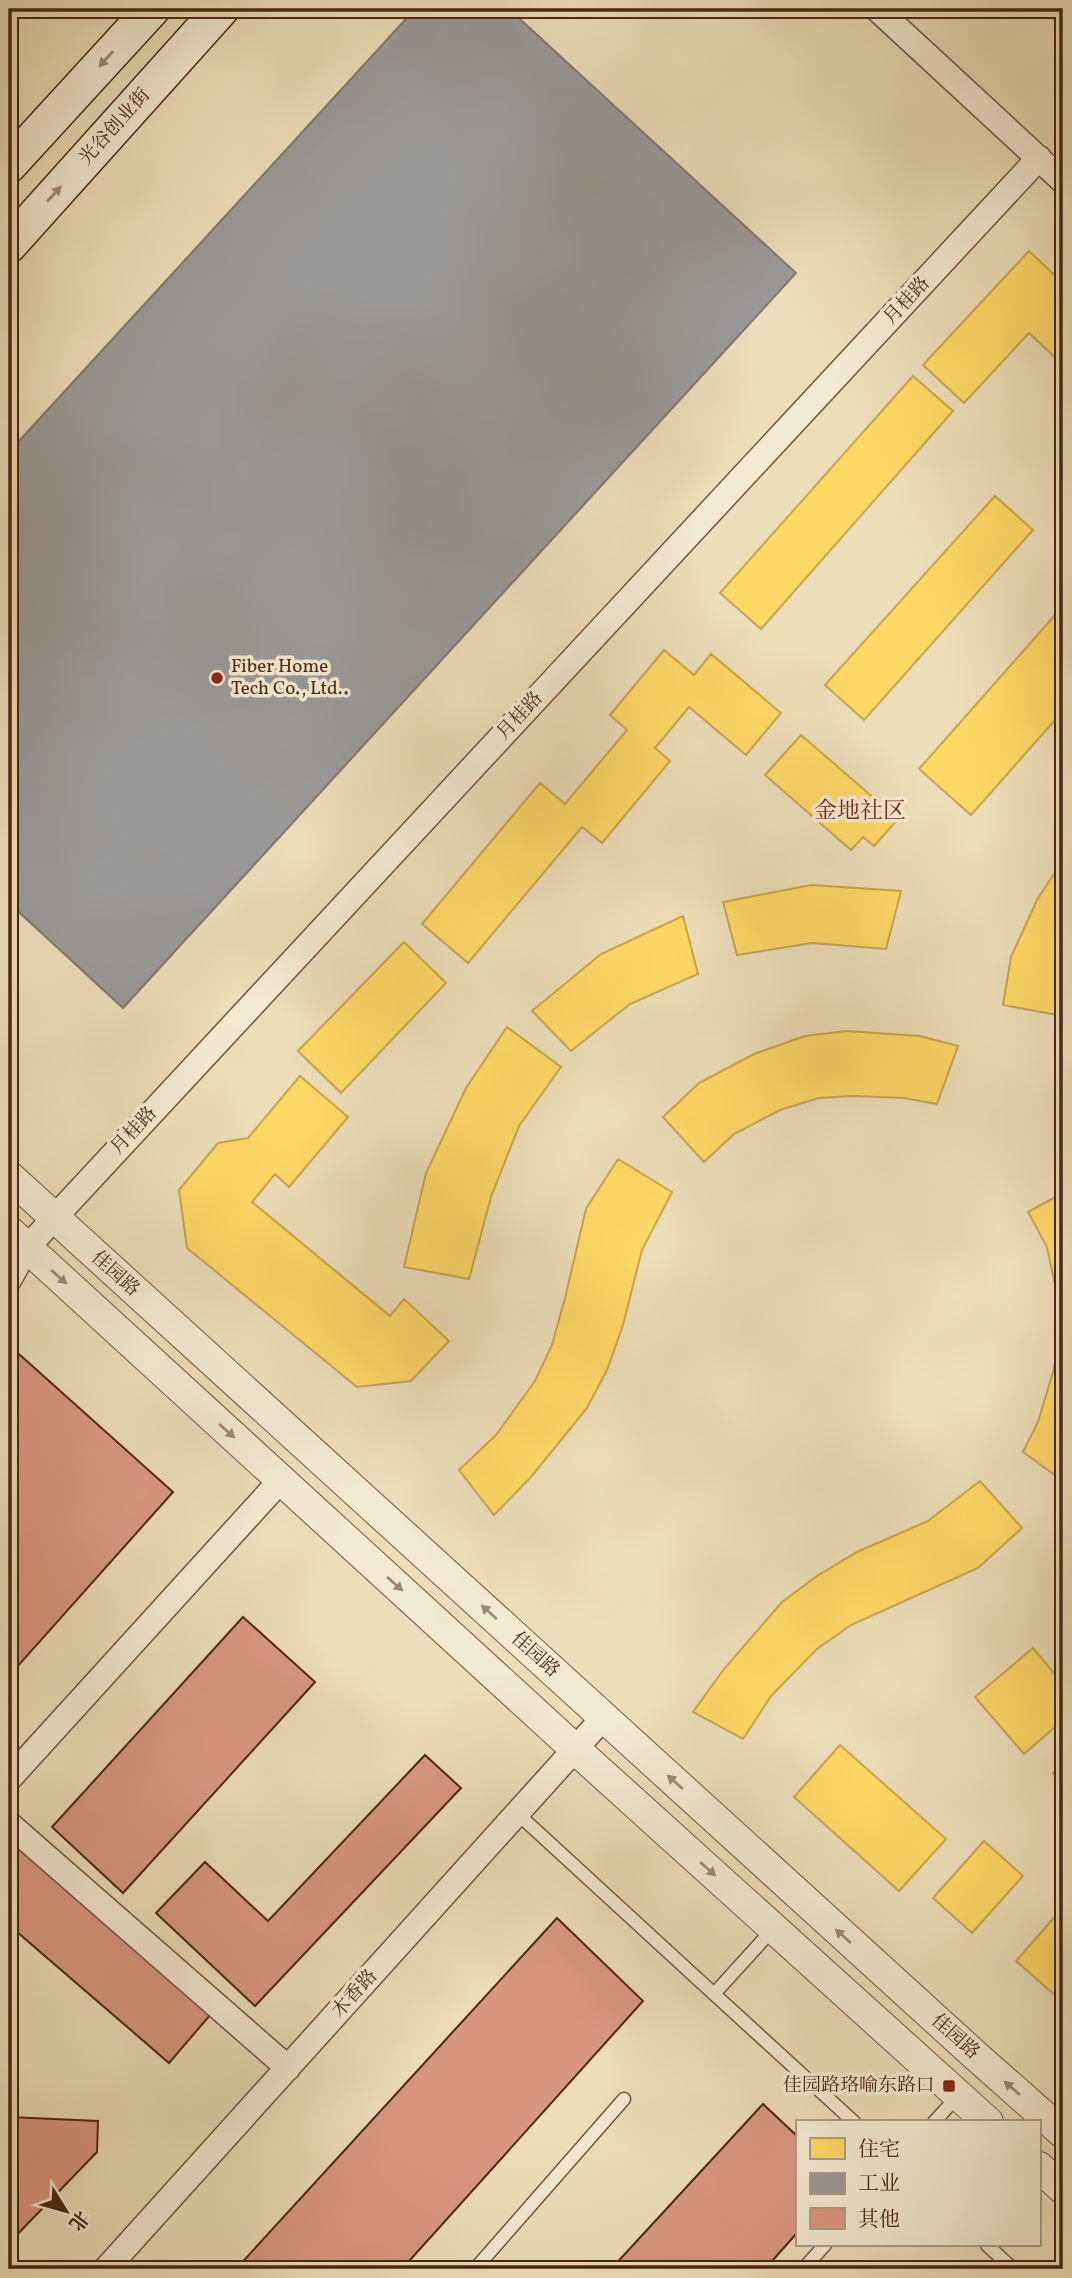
<svg xmlns="http://www.w3.org/2000/svg" width="1072" height="2278" font-family="Vollkorn,'Noto Serif SC',serif">
<style>
.homes{fill:#ffd966;stroke:#c8a44d;stroke-width:2}
.industry{fill:#999;stroke:#817771;stroke-width:2}
.building{fill:#da9780;stroke:#492713;stroke-width:2}
.lines{fill:none;stroke-linecap:round;stroke-linejoin:round}
.service-casing{stroke:#72553c;stroke-width:15}
.minor-casing{stroke:#72553c;stroke-width:27}
.tertiary-casing{stroke:#72553c;stroke-width:32}
.secondary-casing{stroke:#492713;stroke-width:38}
.service{stroke:#f3ead2;stroke-width:12}
.minor{stroke:#f3ead2;stroke-width:24}
.tertiary{stroke:#f3ead2;stroke-width:30}
.secondary{stroke:#f3ead2;stroke-width:35}
.oneway{fill:#9e8872}
.poi-dot{fill:#8f2418;stroke:#f3ead2;stroke-width:2.5}
.labels{text-anchor:middle;dominant-baseline:central;stroke-width:7;stroke-linejoin:round;paint-order:stroke}
.street-label{font-size:19px;fill:#492713;stroke:#f3ead2}
.poi-label{font-size:19px;fill:#492713;stroke:#f3ead2;text-anchor:start}
.quarter-label{font-size:23px;fill:#7a1f14;stroke:#f3ead2}
</style>
<rect width="100%" height="100%" fill="#ecdeb9"/>
<filter id="stains"><feTurbulence type="fractalNoise" baseFrequency=".00286" numOctaves="4"/><feColorMatrix values="0 0 0 0 .2 0 0 0 0 .09 0 0 0 0 .02 0 0 0 .5 -.17"/></filter>
<radialGradient id="worn" r=".72"><stop offset=".6" stop-color="#630" stop-opacity="0"/><stop offset="1" stop-color="#630" stop-opacity=".3"/></radialGradient>
<path class="homes" d="M1029,251L1063,283V365L1029,333L964,403L923,365Z
M913,376L953,411L761,629L720,593Z
M995,496L1033,530L864,720L825,685Z
M1063,606V711L971,815L919,769Z
M664,650L694,675L711,654L781,713L746,755L689,707L655,748L670,761L602,843L582,827L468,963L422,924L540,783L565,804L627,730L610,715Z
M801,735L898,819L874,846L863,837L851,850L765,775Z
M1063,860V1016L1003,1005L1011,957L1037,900Z
M811,885L901,891L886,949L812,943L737,955L723,902Z
M683,916L698,974L630,1004L571,1051L532,1011L601,954Z
M404,942L446,983L341,1093L298,1051Z
M507,1027L561,1067L519,1126L491,1197L469,1279L404,1267L426,1173L466,1088Z
M847,1031L920,1036L958,1046L937,1104L904,1098L852,1096L819,1098L780,1110L734,1134L704,1162L663,1117L699,1083L754,1054L805,1036Z
M300,1076L348,1117L289,1187L275,1174L252,1202L390,1316L404,1299L449,1341L411,1381L357,1387L187,1248L179,1190L218,1143L248,1138Z
M618,1159L672,1192L642,1250L623,1325L607,1370L587,1408L531,1477L494,1515L459,1470L496,1435L535,1381L552,1345L565,1298L586,1209Z
M1063,1193V1481L1023,1452L1038,1422L1053,1372L1060,1339L1058,1299L1047,1247L1028,1212Z
M980,1481L1022,1528L978,1568L851,1625L817,1649L771,1696L743,1739L693,1712L724,1669L782,1602L817,1576L857,1552L928,1521Z
M1033,1648L1063,1684V1720L1024,1754L975,1697Z
M840,1745L946,1839L899,1891L794,1797Z
M1063,1765V1787L1053,1773Z
M984,1841L1023,1876L972,1933L933,1898Z
M1059,1912L1063,1916V1987L1056,1996L1016,1961Z"/>
<path class="industry" d="M415,9H509L796,273L123,1008L9,903V452Z"/>
<path class="building" d="M10,1346L173,1492L9,1676V1347Z
M243,1617L315,1682L123,1893L52,1827Z
M425,1755L461,1788L255,2006L156,1913L205,1862L268,1921Z
M9,1840L211,2014L169,2063L9,1925Z
M557,1918L643,2001L402,2269H236Z
M763,2104L797,2136V2233L765,2269H611Z
M9,2117L98,2121L97,2152L9,2243Z"/>
<g class="lines">
<g class="service-casing">
<path id="service" d="M518,1814L714,1994
M774,1928L714,1994L854,2122
M934,2122L958,2096
M987,2245L1013,2269
M475,2269L624,2099
M803,2269L825,2245"/>
</g>
<g class="minor-casing">
<path id="minor" d="M877,9L1063,181
M9,1280L27,1248L55,1217L1039,158
M9,1779L281,1480
M9,1824L288,2068
M106,2269L604,1717"/>
</g>
<g class="tertiary-casing">
<path id="tertiary" d="M9,1176L976,2056L1063,2133
M9,1231L575,1749L988,2122
M1039,2167L1063,2189"/>
</g>
<g class="secondary-casing">
<path id="secondary" d="M9,165L152,9
M9,245L221,9"/>
</g>
<use href="#service" class="service"/>
<use href="#minor" class="minor"/>
<use href="#tertiary" class="tertiary"/>
<use href="#secondary" class="secondary"/>
</g>
<defs><path id="oneway-solid" d="M-6-.8H1V-3.2L6.5 0L1 3.2V.8H-6Z" transform="scale(1.75)"/></defs>
<g class="oneway">
<use href="#oneway-solid" transform="translate(106 59) rotate(132)"/>
<use href="#oneway-solid" transform="translate(54 194) rotate(-48)"/>
<use href="#oneway-solid" transform="translate(59 1277) rotate(42)"/>
<use href="#oneway-solid" transform="translate(227 1431) rotate(42)"/>
<use href="#oneway-solid" transform="translate(395 1584) rotate(42)"/>
<use href="#oneway-solid" transform="translate(489 1612) rotate(-138)"/>
<use href="#oneway-solid" transform="translate(675 1782) rotate(-138)"/>
<use href="#oneway-solid" transform="translate(708 1869) rotate(42)"/>
<use href="#oneway-solid" transform="translate(843 1936) rotate(-138)"/>
<use href="#oneway-solid" transform="translate(1012 2088) rotate(-139)"/>
</g>
<g class="poi-dot">
<circle cx="217" cy="678" r="7"/>
<rect x="942" y="2079" width="14" height="14" rx="3.5"/>
</g>
<g class="labels">
<g class="street-label">
<text transform="translate(115 127) rotate(-48)">光谷创业街</text>
<text transform="translate(907 301) rotate(-47)">月桂路</text>
<text transform="translate(520 716) rotate(-47)">月桂路</text>
<text transform="translate(134 1131) rotate(-47)">月桂路</text>
<text transform="translate(115 1274) rotate(42)">佳园路</text>
<text transform="translate(535 1655) rotate(42)">佳园路</text>
<text transform="translate(355 1994) rotate(-48)">木香路</text>
<text transform="translate(955 2037) rotate(42)">佳园路</text>
</g>
<g class="poi-label">
<text x="231" y="667">Fiber Home<tspan x="231" dy="22">Tech Co., Ltd..</tspan></text>
<text x="935" y="2086" text-anchor="end">佳园路珞喻东路口</text>
</g>
<g class="quarter-label">
<text x="860" y="812">金地社区</text>
</g>
</g>
<rect width="1072" height="2278" fill="none" stroke="#ecdeb9" stroke-width="35"/>
<rect x="10" y="10" width="1051" height="2257" fill="none" stroke="#492713" stroke-width="3.5"/>
<rect x="18" y="18" width="1037" height="2243" fill="none" stroke="#492713" stroke-width="2"/>
<rect x="796" y="2120" width="245" height="126" fill="#f3ead2" stroke="#af9c86" stroke-width="2"/>
<rect x="810" y="2138" width="35" height="21" fill="#ffd966" stroke="#af9c86" stroke-width="2"/>
<text x="858" y="2156" font-size="21" fill="#492713">住宅</text>
<rect x="810" y="2173" width="35" height="21" fill="#999999" stroke="#af9c86" stroke-width="2"/>
<text x="858" y="2190" font-size="21" fill="#492713">工业</text>
<rect x="810" y="2208" width="35" height="21" fill="#da9780" stroke="#af9c86" stroke-width="2"/>
<text x="858" y="2226" font-size="21" fill="#492713">其他</text>
<g transform="translate(66 2211) rotate(127)" stroke="#f3ead2" stroke-width="5" paint-order="stroke">
<path d="M0-5L12 26L0 18L-12 26Z" fill="#492713"/>
<text y="-10" font-size="19" font-weight="bold" text-anchor="middle" fill="#492713">北</text>
</g>
<rect width="100%" height="100%" filter="url(#stains)"/>
<rect width="100%" height="100%" fill="url(#worn)"/>
</svg>
